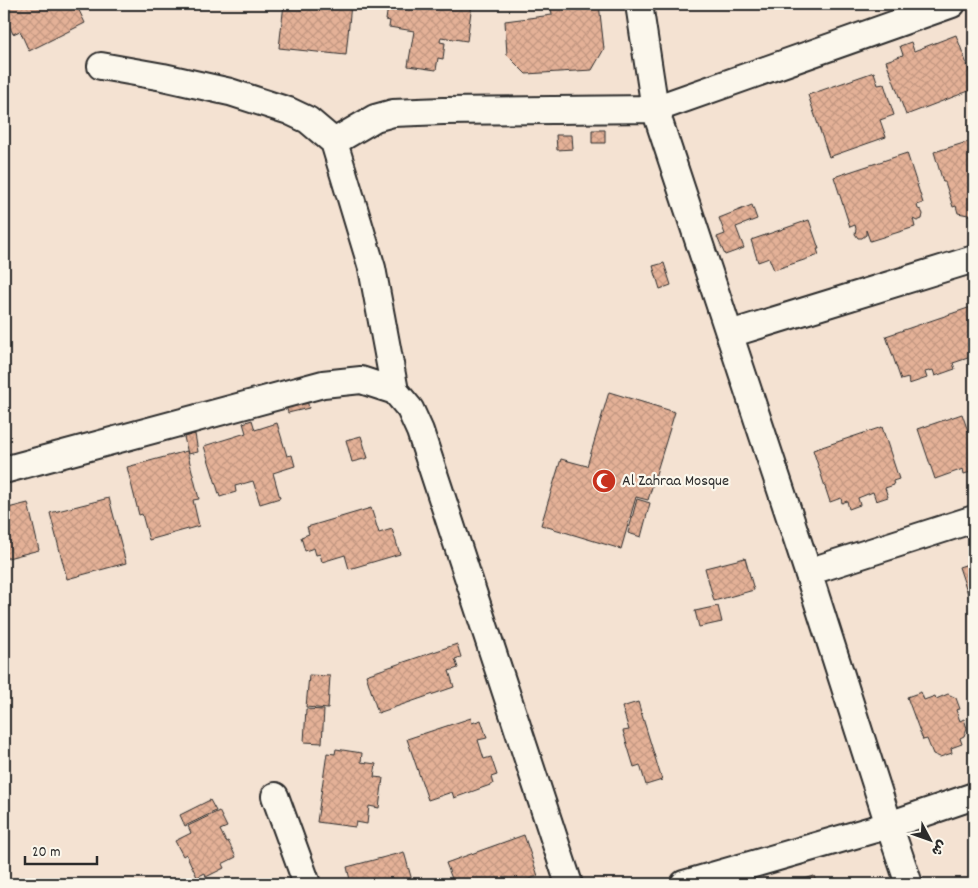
<svg xmlns="http://www.w3.org/2000/svg" width="978" height="888" font-family="Dekko,'Playpen Sans Arabic',sans-serif">
<style>
.building{fill:url(#building-cross-hatch);stroke:#2b2b2b}
.lines{fill:none;stroke-linecap:round;stroke-linejoin:round}
.minor-casing{stroke:#2b2b2b;stroke-width:30}
.minor{stroke:#fbf7ec;stroke-width:26}
.labels{text-anchor:middle;dominant-baseline:central;stroke-width:4.5;stroke-linejoin:round;paint-order:stroke}
.poi-label{font-size:16px;fill:#2b2b2b;stroke:#fbf7ec;text-anchor:start}
</style>
<defs>
<pattern id="building-cross-hatch" width="8" height="8" patternUnits="userSpaceOnUse" patternTransform="scale(1.25)"><rect width="8" height="8" fill="#e4b197"/><path d="M0 0l8 8M0 8l8-8" fill="none" stroke="#c49882"/></pattern>
</defs>
<rect width="100%" height="100%" fill="#f4e2d2"/>
<filter id="ink" filterUnits="userSpaceOnUse"><feTurbulence type="fractalNoise" baseFrequency=".02" numOctaves="2"/><feDisplacementMap in="SourceGraphic" scale="10" xChannelSelector="R" yChannelSelector="G"/><feConvolveMatrix kernelMatrix="1 2 1 2 8 2 1 2 1" color-interpolation-filters="sRGB"/></filter>
<g filter="url(#ink)">
<path class="building" d="M4,4H76L85,23L29,51L20,31L13,34L4,15Z
M284,4H351L346,55L279,48Z
M393,4H472L467,41L441,37L440,42L445,43L443,59L438,58L436,70L408,66L414,31L389,27L390,21L386,20L388,6L393,7Z
M574,4H599L604,49L592,70L526,74L507,55L505,21L552,15L551,7Z
M956,35L974,83V89L906,115L886,61L903,55L900,46L911,42L914,51Z
M874,72L878,85L884,84L894,115L880,120L886,137L829,157L808,95Z
M592,130H605V143H592Z
M556,135H572L573,149L557,150Z
M974,140V215H968L958,213L956,206L953,207L945,182H943L934,152Z
M907,153L923,203L917,205L918,209L921,210L923,214L922,219L917,221L913,219L915,227L870,241L866,230V235L862,238H858L855,234L856,229L855,225L850,227L834,177Z
M752,205L757,219L736,227L744,248L725,255L717,237L725,234L719,218Z
M809,220L819,249H817L819,255L774,270L769,258L758,262L751,240Z
M664,263L671,285L660,289L653,266Z
M974,306V356L953,363L955,369L935,376L933,370L925,372L927,378L909,384L908,378L901,380L886,336Z
M609,392L675,412L648,500L636,497L621,549L541,525L561,459L587,466Z
M305,393L309,408L288,413L284,399Z
M962,414L968,431L974,429V471L964,474L963,469L935,479L918,429Z
M252,420L255,430L277,423L287,456L292,455L295,466L273,473L280,498L260,504L253,481L235,486L236,492L220,497L204,446L246,433L243,423Z
M882,427L899,479L893,481L894,485L885,488L888,497L876,501L873,492L858,498L860,505L849,509L847,501L842,503L841,498L830,502L813,450Z
M195,434L198,452L188,454L184,437Z
M361,436L368,458L352,462L346,440Z
M187,451L199,499L193,500L199,526L149,540L142,514L139,515L127,467Z
M109,498L126,563L67,579L50,513Z
M637,499L650,503L641,537L628,533Z
M28,503L39,550L4,559V509Z
M371,508L379,533L392,529L400,554L349,569L345,555L322,562L320,554L316,555L314,548L305,551L301,537L309,534L307,527Z
M745,558L754,590L714,601L705,568Z
M974,562V612L959,567Z
M718,606L722,622L699,627L695,611Z
M457,644L461,657L455,659L458,668L449,671L454,687L378,713L366,675Z
M309,675L330,676L328,709L306,707Z
M921,692L924,700L935,696L936,699L948,694L956,698L960,709L956,710L960,721L964,719L967,728L964,736L960,738L962,744L951,748L952,753L940,757L933,754L927,739L923,740L907,697Z
M638,702L662,780L646,785L640,765L634,767L623,731L629,730L622,707Z
M306,709L324,710L322,743L304,742Z
M471,718L472,723L481,720L487,738L478,740L484,759L491,757L497,775L491,777L493,784L454,798L452,792L428,800L407,739Z
M336,749L362,753L361,762L376,764L374,777L383,778L379,808L369,806L367,824L356,822L355,827L317,822L327,753L335,754Z
M210,800L216,811L185,826L180,815Z
M219,811L227,827L220,830L226,842L228,841L236,857L222,864L224,868L206,877L205,873L197,877L186,854L183,856L175,841L191,833L188,826Z
M524,835L538,876L516,884H454L446,863Z
M404,852L413,884H351L347,867Z
M814,876L817,884H789Z"/>
<g class="lines">
<g class="minor-casing">
<path id="minor" d="M639,4L655,109L808,572L889,825L909,884
M101,66L163,77L230,92L289,111L308,120L334,142L372,268L395,391
M334,142L375,118L393,113L443,111L655,109L952,4
M730,334L974,259
M4,470L323,384L361,380L395,391L410,409L420,431L569,884
M808,572L974,519
M275,796L307,884
M684,884L889,825L974,796"/>
</g>
<use href="#minor" class="minor"/>
</g>
</g>
<defs>
<g id="mosque-disc" transform="scale(1.25)"><circle r="9.5" fill="#c8321e" stroke="#fbf7ec"/><path d="M3.5-4.9A6 6 0 1 0 3.5 4.9A5 5 0 1 1 3.5-4.9Z" fill="#fff"/></g>
</defs>
<g fill-rule="evenodd">
<use href="#mosque-disc" x="604" y="481"/>
</g>
<g class="labels">
<g class="poi-label">
<text x="622" y="481">Al Zahraa Mosque</text>
</g>
</g>
<rect width="978" height="888" fill="none" stroke="#fbf7ec" stroke-width="20"/>
<rect x="10" y="10" width="958" height="868" fill="none" stroke="#2b2b2b" stroke-width="2" filter="url(#ink)"/>
<g transform="translate(930 840) rotate(131)" stroke="#fbf7ec" stroke-width="4" paint-order="stroke">
<path d="M0-4L9 19L0 12L-9 19Z" fill="#2b2b2b"/>
<text y="-8" font-size="14" font-weight="bold" text-anchor="middle" fill="#2b2b2b">ش</text>
</g>
<path d="M25 856v8h72v-8" fill="none" stroke="#2b2b2b" stroke-width="2.5"/>
<text x="32" y="856" font-size="15" fill="#2b2b2b" stroke="#fbf7ec" stroke-width="4" paint-order="stroke">20 m</text>
</svg>
